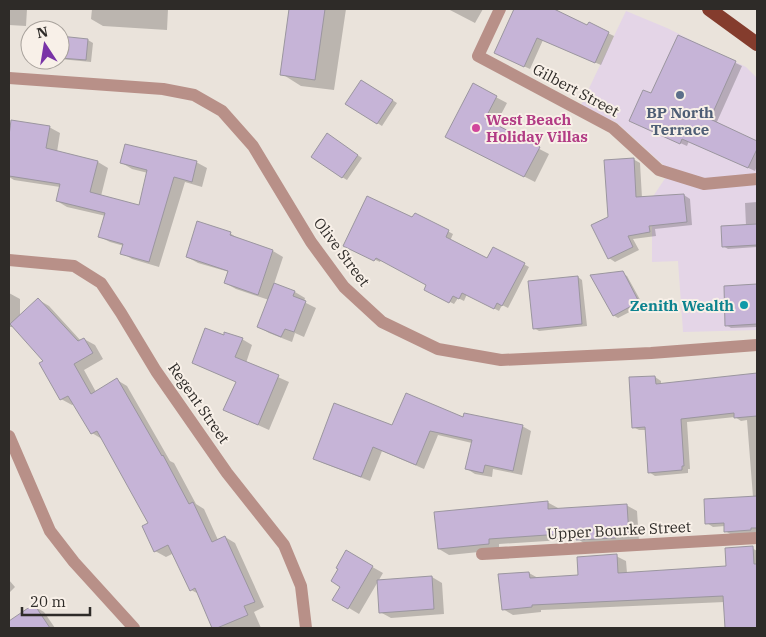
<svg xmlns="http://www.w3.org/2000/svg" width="766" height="637" font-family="'IBM Plex Serif',serif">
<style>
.commercial{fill:#e4d5e7}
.shadow{fill:#0003}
.building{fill:#c6b4d7;stroke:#9b969f}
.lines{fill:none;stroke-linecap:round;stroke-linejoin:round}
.minor{stroke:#b89088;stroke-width:12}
.trunk{stroke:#843c2d;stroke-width:14}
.service-dot{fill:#5c6f8a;stroke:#f8f0e8;stroke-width:2}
.hotel-dot{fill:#d1479c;stroke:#f8f0e8;stroke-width:2}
.culture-dot{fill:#0f9aa8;stroke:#f8f0e8;stroke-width:2}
.labels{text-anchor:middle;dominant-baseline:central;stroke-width:4;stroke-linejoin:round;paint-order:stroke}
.street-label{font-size:15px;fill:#2e2b28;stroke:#f8f0e8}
.service-label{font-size:15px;font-weight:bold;fill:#4e5e75;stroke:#f8f0e8}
.hotel-label{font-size:15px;font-weight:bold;fill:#b23c85;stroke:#f8f0e8;text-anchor:start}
.culture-label{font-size:15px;font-weight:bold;fill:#0d838f;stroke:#f8f0e8;text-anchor:end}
</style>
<rect width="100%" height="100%" fill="#eae3db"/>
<path class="commercial" d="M626,11L667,28L746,67L757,78V330L683,332L678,261L652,262V198L670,171L617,123L581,105Z"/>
<path class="shadow" d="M9,9H27L26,26L9,25Z
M92,9H168L167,30L103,26L91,19Z
M291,9H346L334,90L301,86L282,74Z
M448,9H483L475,23Z
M516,9H558L557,11L588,27L589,24L614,36L601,65L543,40L530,69L495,53Z
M678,36L742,66L716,124L757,142V166L755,171L689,141L687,146L637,124Z
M60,38L88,40L93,43L91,62L60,59Z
M362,81L397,103L382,126L347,104Z
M473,85L507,103L495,126L549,154L535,182L457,142Z
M9,126L49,127L60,133L57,152L98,162L108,168L101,196L139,207L148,173L132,169L122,163L196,162L207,168L202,187L185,182L159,267L132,259L122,253L124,246L110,242L100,237L106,216L67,207L57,201L60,187L14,180L9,177Z
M332,138L362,158L347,180L342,177Z
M633,159L640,163L642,198L684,195L690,199L692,225L655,229L656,236L633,239L639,250L615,262L609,258V218Z
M757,202V247L728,249L723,246L746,226L745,203Z
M415,214L453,234L450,241L488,260L494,248L529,267L508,308L502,305L499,311L467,294L464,301L458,298L454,304L425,289L428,284L381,260L380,262L349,248L413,219Z
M230,233L240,240L273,251L283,257L274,284L295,292L305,298L304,302L316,308L304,337L295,333L292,342L269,333L259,327L269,300L236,289L225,283L229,272L198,263L187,257Z
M622,273L627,276L643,305L618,318L613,315Z
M578,277L582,280L587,326L539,331L534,328Z
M757,285V327L731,328L726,325L725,287Z
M9,293L20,299V317L39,300L49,306L81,341L84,339L95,345L103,359L84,370L96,392L117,380L127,386L170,461L174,463L196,504L204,509L218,540L225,537L235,543L264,607L254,612L261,628H213L199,594L191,590L174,553L166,557L155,551L150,524L102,439L92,433L74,404L72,405L61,399L41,364L45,361L14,327H9Z
M224,336L242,339L252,345L246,363L289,382L269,430L225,410L237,382L193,363Z
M757,375V533L732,535L725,531V526L713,527L707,523L753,497L747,420L741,421L735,417L687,422L690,469H688V473L655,476L649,472L646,430H639L633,427L655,377L661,381V385Z
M464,418L522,426L531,431L522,475L493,469L492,477L475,474L467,469L472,443L438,435L424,469L382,451L370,481L323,463L314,458L393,427Z
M547,502L558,508V510L626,505L637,511L639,541L588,546L578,539L499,544V550L449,555L439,549Z
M752,548L757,551V628H726L725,602L541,610V612L513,615L503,609L529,573L538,578L579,576L616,556L626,561L627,573L728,567Z
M346,552L383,573L359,614L334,599L342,586Z
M432,577L442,583L444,614L391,618L380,612Z
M9,580L15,587L9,593Z
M34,606L44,612L55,628H9V623Z"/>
<path class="building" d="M289,9H325L315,80L280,75Z
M514,9H554L587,25L589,22L609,32L595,63L537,38L524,67L494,53Z
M678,35L736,61L710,119L757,141V149L748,168L682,139L680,144L629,121L643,90L651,93Z
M60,36L88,39L86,60L60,58Z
M361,80L393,100L377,124L345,104Z
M473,83L497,96L485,119L540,147L524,177L445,137Z
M11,120L50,126L46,148L98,161L90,192L139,205L147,170L120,163L125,144L197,161L192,182L174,177L149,262L120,254L123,244L98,237L105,213L56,201L60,184L9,176V136Z
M327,133L358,155L342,178L311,157Z
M634,158L636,197L684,194L687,222L649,226L650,232L628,236L633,247L608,259L591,225L608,217L604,160Z
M367,196L412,217L415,213L449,230L446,237L487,258L493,247L525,263L502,306L497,303L494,309L462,293L459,299L453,296L449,303L424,290L426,285L376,258L374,261L343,246Z
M197,221L231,232L230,235L273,250L258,295L224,283L228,271L186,257Z
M757,224V245L722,247L721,226Z
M623,271L639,302L613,316L590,275Z
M578,276L582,324L533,329L528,281Z
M274,283L295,291L293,296L306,301L294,332L285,329L281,337L257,327Z
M757,284V324L725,326L724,286Z
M38,298L78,341L84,338L93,353L74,364L91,394L117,378L162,456L163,455L189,504L193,502L212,542L225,536L255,602L244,606L248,615L217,628H212L195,588L190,591L168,545L154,552L142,526L148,523L97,431L91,434L68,396L60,400L39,363L43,361L10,324Z
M205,328L224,335V332L243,338L235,357L279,375L258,425L223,410L236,382L192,363Z
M757,373V416L734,418V413L681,419L684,466H682V470L648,473L645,427L632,428L629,377L655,376L656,384Z
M406,393L463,417L464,413L523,425L513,471L485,465L483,473L465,469L472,440L430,431L416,465L373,447L361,477L313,459L334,403L392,425Z
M757,496V528H751V530L724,532V523L705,524L704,499Z
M548,501V509L627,504L629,536H616V538L576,540V533L489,539V544L438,549L434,512Z
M753,546L754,564H757V628H725L723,596L532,605V607L502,610L498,574L529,572L530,578L578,575L577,557L617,554L618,573L726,566L725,548Z
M346,550L373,566L348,609L332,600L340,587L331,581L338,569L336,568Z
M432,576L434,609L379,613L377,580Z
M34,604L50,628H9V621Z"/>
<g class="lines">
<path class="minor" d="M500,9L478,56L613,128L659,170L704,184L757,179
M9,78L163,89L194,95L222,111L253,146L311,242L344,287L382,322L438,349L501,360L651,353L757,345
M9,260L74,266L101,283L121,313L156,371L227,473L284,545L301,586L306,628
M9,436L50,531L74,562L134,628
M482,554L757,538"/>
<path class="trunk" d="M709,9L757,44"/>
</g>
<circle class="service-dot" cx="680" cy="95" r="5"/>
<circle class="hotel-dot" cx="476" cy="128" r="5"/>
<circle class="culture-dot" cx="744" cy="305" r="5"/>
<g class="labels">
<g class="street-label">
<text transform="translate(576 90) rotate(28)">Gilbert Street</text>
<text transform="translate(342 252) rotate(53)">Olive Street</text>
<text transform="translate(199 403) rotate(55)">Regent Street</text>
<text transform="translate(619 530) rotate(-3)">Upper Bourke Street</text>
</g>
<g class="service-label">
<text x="680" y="112">BP North<tspan x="680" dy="17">Terrace</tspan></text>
</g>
<g class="hotel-label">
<text x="486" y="119">West Beach<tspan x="486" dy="17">Holiday Villas</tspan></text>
</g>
<g class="culture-label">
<text x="734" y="305">Zenith Wealth</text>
</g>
</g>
<rect width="766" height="637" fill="none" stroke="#2e2b28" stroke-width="20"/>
<g transform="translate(45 45) rotate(348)"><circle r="24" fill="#f8f0e8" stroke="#a7a19b"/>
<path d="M0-4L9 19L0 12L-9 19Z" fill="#7934a7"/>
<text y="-8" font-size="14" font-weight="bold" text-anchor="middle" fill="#2e2b28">N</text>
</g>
<path d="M22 607v8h68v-8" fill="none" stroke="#2e2b28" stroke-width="2.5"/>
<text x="30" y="607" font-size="15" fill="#2e2b28" stroke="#f8f0e8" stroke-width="4" paint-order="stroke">20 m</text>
</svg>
